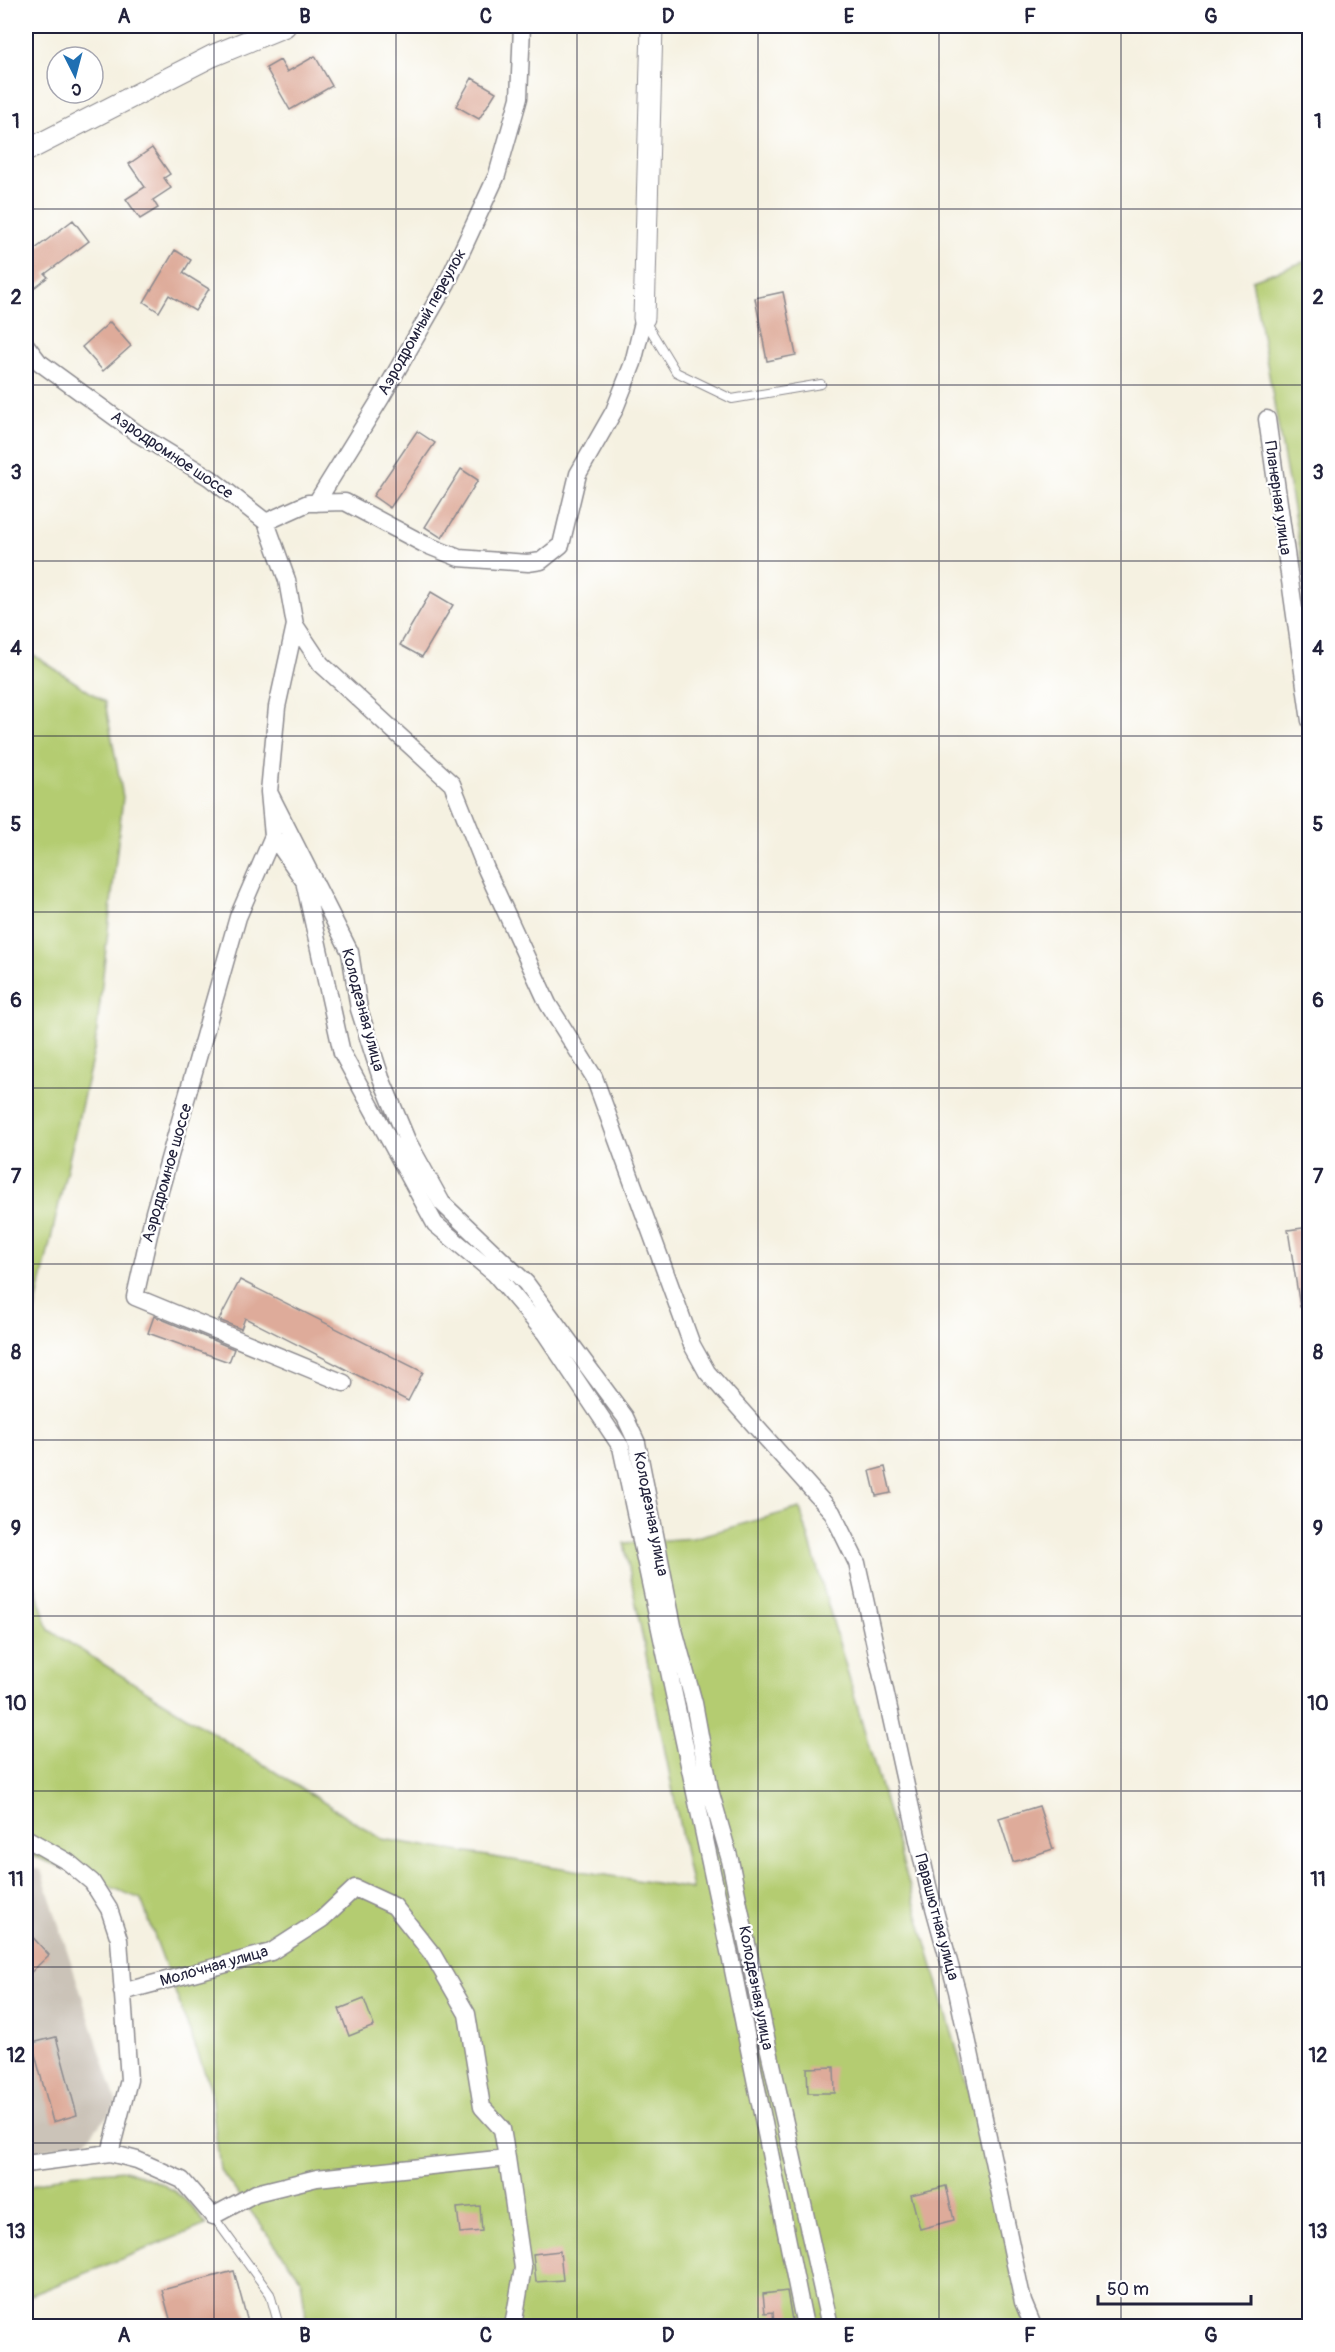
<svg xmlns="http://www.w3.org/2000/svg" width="1335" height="2352" font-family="Pangolin,sans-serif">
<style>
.industrial{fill:#cbc3b8}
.green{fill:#b4cc71;stroke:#6b7756;stroke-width:1.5}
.building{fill:#deab9a}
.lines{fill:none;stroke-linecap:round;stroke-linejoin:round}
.service-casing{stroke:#8c8a8e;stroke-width:10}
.minor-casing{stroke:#8c8a8e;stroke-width:19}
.tertiary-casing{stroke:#8c8a8e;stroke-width:23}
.service{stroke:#fff;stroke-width:8}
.minor{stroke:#fff;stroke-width:16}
.tertiary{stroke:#fff;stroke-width:21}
.grid{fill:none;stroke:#22223b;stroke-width:1.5;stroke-opacity:0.55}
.labels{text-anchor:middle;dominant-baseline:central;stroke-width:4.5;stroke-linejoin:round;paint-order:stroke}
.street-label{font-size:16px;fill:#22223b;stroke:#fff}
.neatline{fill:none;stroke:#22223b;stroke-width:2}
.grid-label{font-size:20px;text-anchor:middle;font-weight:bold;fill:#22223b}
</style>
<rect width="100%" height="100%" fill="#fff"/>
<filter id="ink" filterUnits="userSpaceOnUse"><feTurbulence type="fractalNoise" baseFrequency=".0167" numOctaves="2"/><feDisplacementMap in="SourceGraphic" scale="12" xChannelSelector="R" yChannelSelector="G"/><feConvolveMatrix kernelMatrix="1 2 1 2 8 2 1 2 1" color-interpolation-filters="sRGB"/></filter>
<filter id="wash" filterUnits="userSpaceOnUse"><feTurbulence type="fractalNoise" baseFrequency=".008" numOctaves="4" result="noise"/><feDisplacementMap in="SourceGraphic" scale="24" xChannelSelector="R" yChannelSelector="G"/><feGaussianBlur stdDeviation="1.35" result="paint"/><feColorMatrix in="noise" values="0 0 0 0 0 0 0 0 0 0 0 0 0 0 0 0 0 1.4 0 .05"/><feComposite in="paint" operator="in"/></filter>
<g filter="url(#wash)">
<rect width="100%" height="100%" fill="#f5f1e1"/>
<path class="industrial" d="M26,1866L41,1870L117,2104L86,2141L26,2153Z"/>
<path class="green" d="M1309,260H1310L1309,598L1252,280Z
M26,650L105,702L123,797L95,1046L26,1348Z
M800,1508L1037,2326H307L301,2279L220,2170L210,2087L141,1899L26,1853V1559L49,1630L382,1839L692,1889L624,1543L693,1538Z
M125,2170C162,2181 184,2192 206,2225L29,2296L26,2289L28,2187L68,2174Z"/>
<g id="blocks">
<path class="building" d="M315,56L332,86L290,110L266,68L280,60L287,72Z
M472,78L496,92L479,119L456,106Z
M152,148L170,174L164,178L171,188L153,200L158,208L140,219L126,199L145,187L129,164Z
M73,220L89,241L45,274L48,277L26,294V256Z
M175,250L191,260L183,273L209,289L195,311L169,295L159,312L144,302Z
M783,292L796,355L767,361L755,298Z
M110,322L131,346L103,371L82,347Z
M417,431L435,443L390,508L373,496Z
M461,469L478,480L442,538L425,527Z
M431,592L453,605L422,657L400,645Z
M1310,1227V1306L1300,1307L1288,1230Z
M240,1280L423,1372L408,1401L245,1318L241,1329L219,1320Z
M154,1316L234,1349L229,1362L148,1333Z
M885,1467L891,1493L876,1496L870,1471Z
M1039,1806L1053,1849L1013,1862L999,1818Z
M26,1930L49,1955L26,1977Z
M364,1999L374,2026L349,2036L339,2009Z
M56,2037L77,2115L53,2122L32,2043Z
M834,2067L835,2093H808L807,2068Z
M946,2186L954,2220L920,2229L911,2195Z
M480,2206L482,2231L460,2233L457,2208Z
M560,2251L563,2280L536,2282L533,2254Z
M234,2271L249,2326H172L162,2290Z
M787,2291L793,2326H774L773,2312L765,2313L763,2294Z"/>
</g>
</g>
<g filter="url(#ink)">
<use href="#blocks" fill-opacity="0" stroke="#8c8a8e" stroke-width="1.5"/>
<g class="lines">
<g class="service-casing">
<path id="service" d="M645,321L676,372L732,399L821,384
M213,2216L270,2294L279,2326"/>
</g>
<g class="minor-casing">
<path id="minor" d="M26,345L39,362L138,434L210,478L266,522L287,580L295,625L277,707L269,792L273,836L238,917L154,1212L135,1297L344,1383
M1267,419L1310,721
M316,503L381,398L447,283L497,175L519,98L522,26
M266,522L308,503L345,502L424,544L459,558L528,563L541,561L561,545L578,474L614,411L633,363L644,318
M295,625L321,664L452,784L486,869L548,1004L594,1077L692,1345L707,1372L832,1512L857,1563L928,1886L957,1991L1023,2302L1033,2326
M269,792L350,952L359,1009L381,1078L407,1140L442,1203L526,1283L625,1417L637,1443L673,1626L694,1703L710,1790L730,1860L764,2028L830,2326
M273,836L304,881L342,1053L435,1224L495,1274L545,1333L621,1447L733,1970L805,2326
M26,1838L68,1862L92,1882L109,1909L119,1939L129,2080L110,2153
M122,1992L271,1952L322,1919L355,1888L394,1906L433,1955L467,2014L482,2107L502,2129L507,2158L523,2268L513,2326
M26,2164L110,2153L137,2160L182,2180L213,2216L256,2193L317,2178L507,2158"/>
</g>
<g class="tertiary-casing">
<path id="tertiary" d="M26,151L212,56L285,26
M644,318L652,26"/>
</g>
<use href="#service" class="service"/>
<use href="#minor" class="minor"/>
<use href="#tertiary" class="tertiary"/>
</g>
</g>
<path class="grid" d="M214,26V2326M396,26V2326M577,26V2326M758,26V2326M939,26V2326M1121,26V2326M26,209H1310M26,385H1310M26,561H1310M26,736H1310M26,912H1310M26,1088H1310M26,1264H1310M26,1440H1310M26,1616H1310M26,1791H1310M26,1967H1310M26,2143H1310"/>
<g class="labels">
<g class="street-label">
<text transform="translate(422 322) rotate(-61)">Аэродромный переулок</text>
<text transform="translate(172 455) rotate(34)">Аэродромное шоссе</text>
<text transform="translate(1278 498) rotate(82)">Планерная улица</text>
<text transform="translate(363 1010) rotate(75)">Колодезная улица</text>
<text transform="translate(167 1173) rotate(-74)">Аэродромное шоссе</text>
<text transform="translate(651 1514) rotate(79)">Колодезная улица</text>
<text transform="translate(937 1917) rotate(75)">Парашютная улица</text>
<text transform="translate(214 1966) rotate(-16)">Молочная улица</text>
<text transform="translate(756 1988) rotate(79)">Колодезная улица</text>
</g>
</g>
<rect width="1335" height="2352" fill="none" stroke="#fff" stroke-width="66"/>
<g transform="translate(75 75) rotate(174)"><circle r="28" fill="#ffffff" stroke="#a7a7b1" stroke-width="1.5"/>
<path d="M0-4.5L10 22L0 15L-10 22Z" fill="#1f6fb2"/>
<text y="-9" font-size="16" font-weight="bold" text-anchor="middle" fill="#22223b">С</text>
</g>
<path d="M1098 2295v9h153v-9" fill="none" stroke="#22223b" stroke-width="3"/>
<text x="1107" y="2295" font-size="18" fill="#22223b" stroke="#ffffff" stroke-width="4.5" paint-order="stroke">50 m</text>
<rect x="33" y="33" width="1269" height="2286" class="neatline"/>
<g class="grid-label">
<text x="124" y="23">A</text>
<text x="305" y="23">B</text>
<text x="486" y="23">C</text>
<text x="668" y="23">D</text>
<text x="849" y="23">E</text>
<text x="1030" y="23">F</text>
<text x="1211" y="23">G</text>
<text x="16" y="128">1</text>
<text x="1318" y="128">1</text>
<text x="16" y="304">2</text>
<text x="1318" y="304">2</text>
<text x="16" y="479">3</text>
<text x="1318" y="479">3</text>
<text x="16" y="655">4</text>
<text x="1318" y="655">4</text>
<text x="16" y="831">5</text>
<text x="1318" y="831">5</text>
<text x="16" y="1007">6</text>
<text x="1318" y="1007">6</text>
<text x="16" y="1183">7</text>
<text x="1318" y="1183">7</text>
<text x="16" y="1359">8</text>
<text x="1318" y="1359">8</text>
<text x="16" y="1535">9</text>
<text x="1318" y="1535">9</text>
<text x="16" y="1710">10</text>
<text x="1318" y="1710">10</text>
<text x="16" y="1886">11</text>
<text x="1318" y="1886">11</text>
<text x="16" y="2062">12</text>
<text x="1318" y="2062">12</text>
<text x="16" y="2238">13</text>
<text x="1318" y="2238">13</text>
<text x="124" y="2342">A</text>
<text x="305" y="2342">B</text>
<text x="486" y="2342">C</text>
<text x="668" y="2342">D</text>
<text x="849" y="2342">E</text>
<text x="1030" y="2342">F</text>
<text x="1211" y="2342">G</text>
</g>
</svg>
